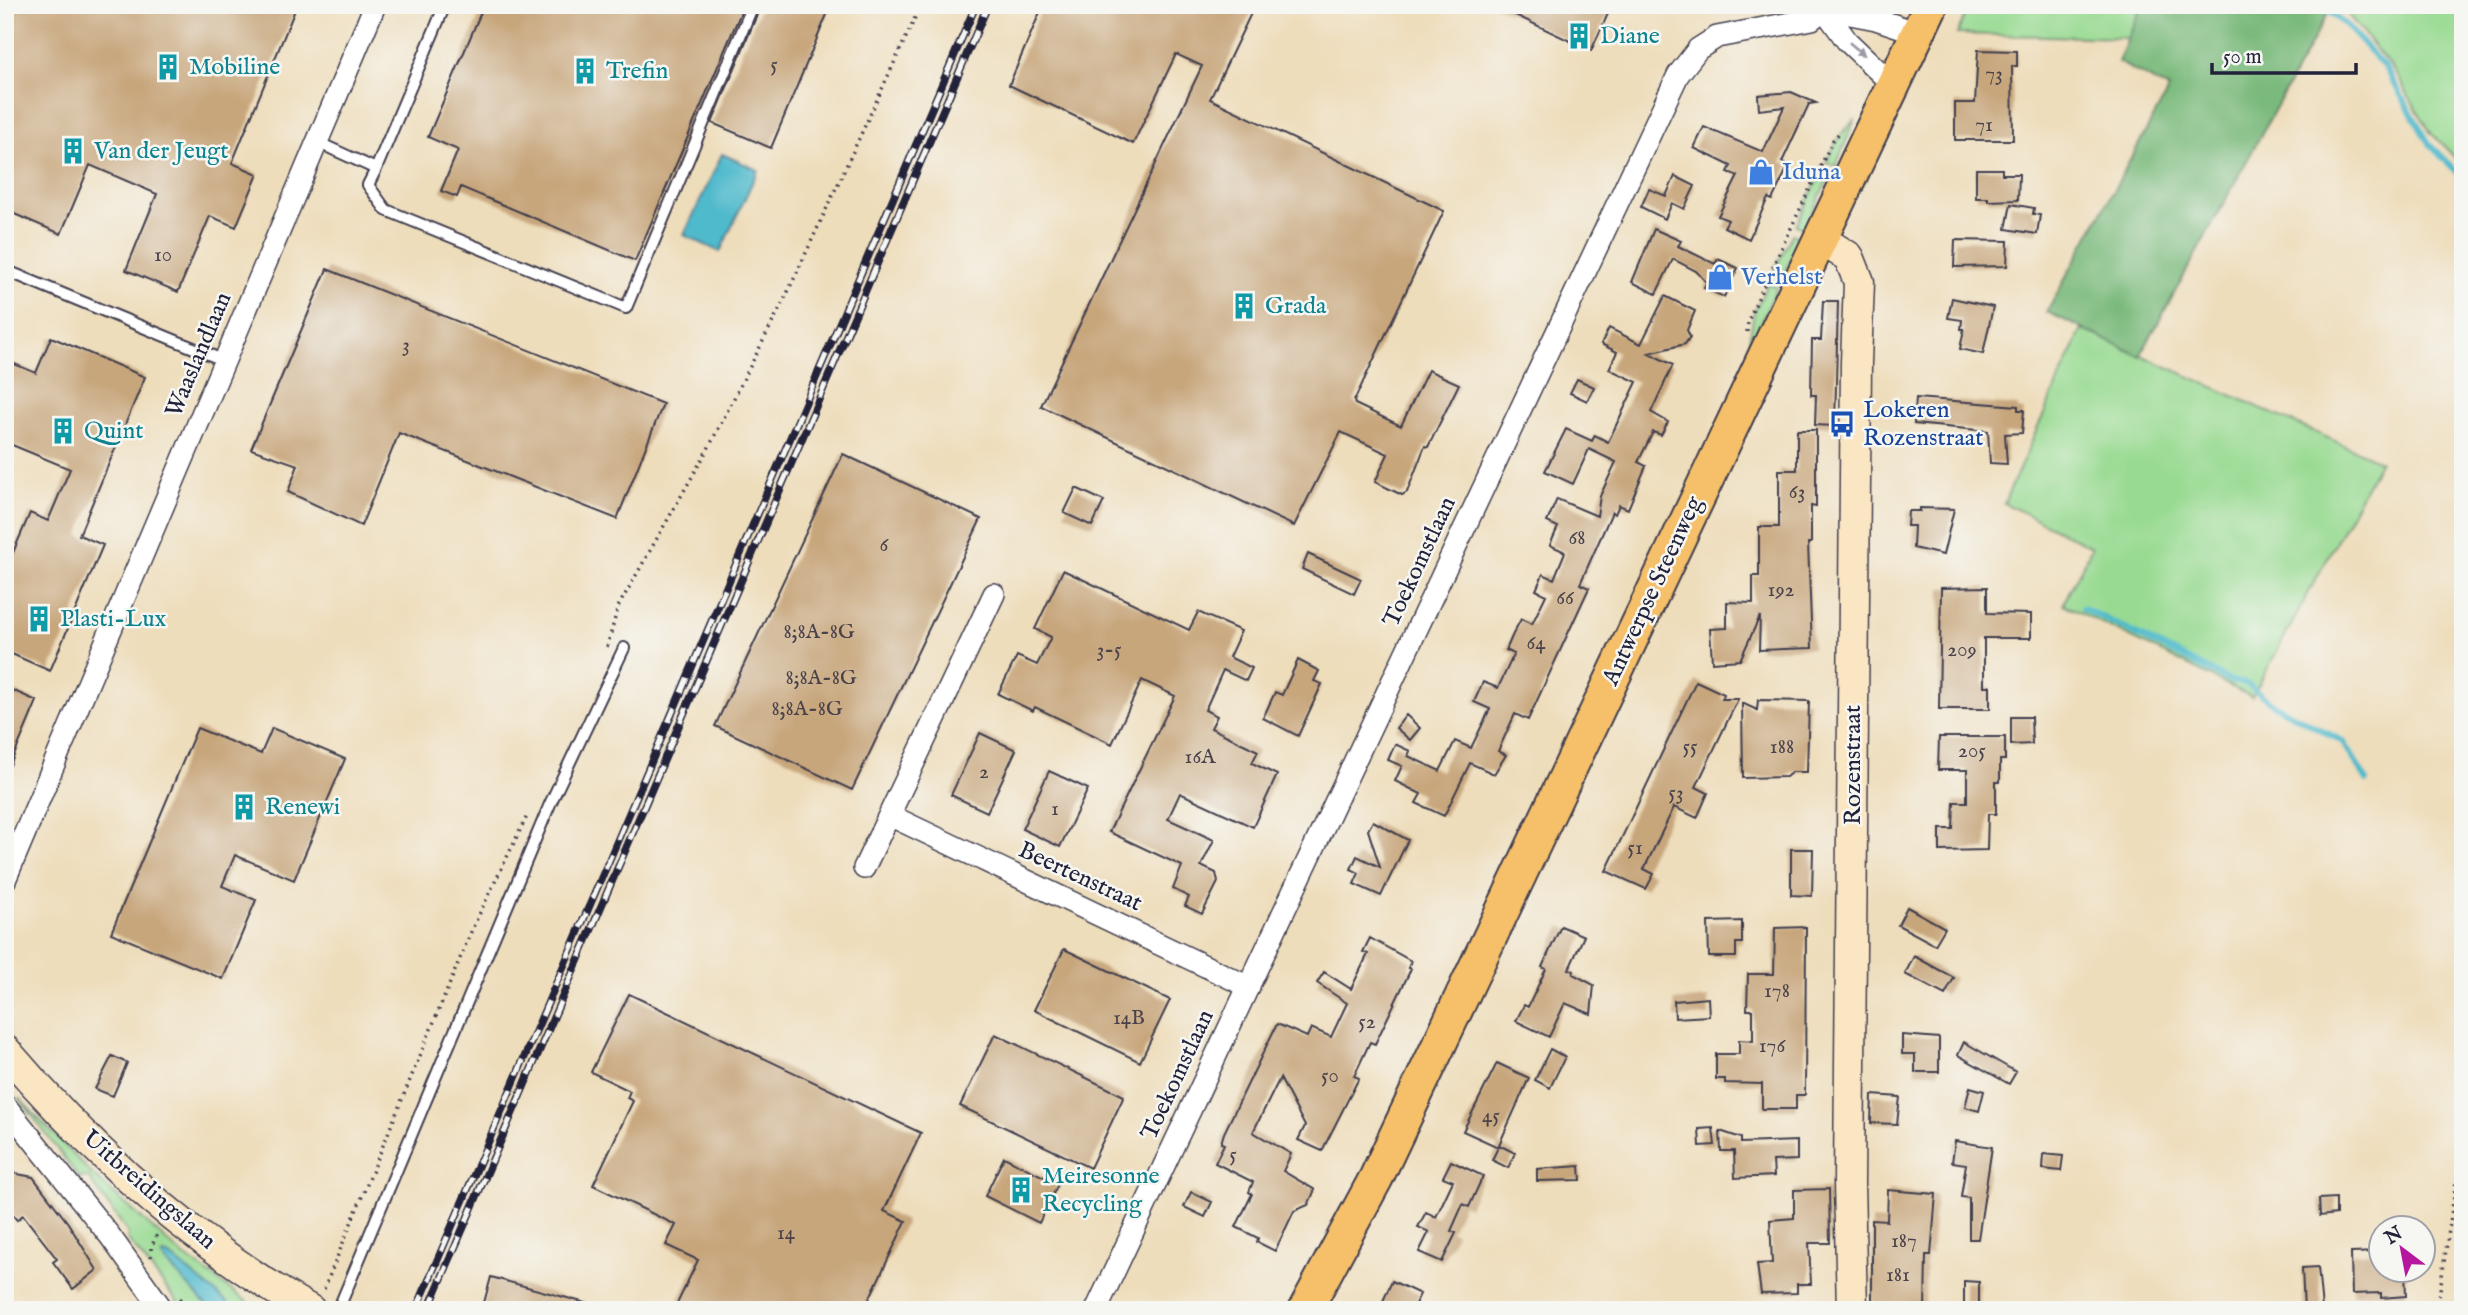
<svg xmlns="http://www.w3.org/2000/svg" width="2468" height="1315" font-family="'IM FELL English',serif">
<style>
.green{fill:#98da91;stroke:#5d7e66;stroke-width:2}
.forest{fill:#7aba7b;stroke:#4e6e5b;stroke-width:2}
.water{fill:#50bacc;stroke:#396e84;stroke-width:2}
.lines{fill:none;stroke-linecap:round;stroke-linejoin:round}
.stream{stroke:#50bacc;stroke-width:6}
.building{fill:#c7a67b}
.lane-casing{stroke:#413e4e;stroke-width:14}
.street-casing{stroke:#413e4e;stroke-width:24}
.secondary-casing{stroke:#413e4e;stroke-width:33}
.primary-casing{stroke:#413e4e;stroke-width:37}
.path{stroke:#413e4e;stroke-width:3.5;stroke-dasharray:2 5;stroke-linecap:butt}
.lane{stroke:#fff;stroke-width:10}
.street{stroke:#fff;stroke-width:21}
.secondary{stroke:#fbe6c4;stroke-width:30}
.primary{stroke:#f6c06b;stroke-width:33}
.rail-casing{stroke:#22223b;stroke-width:8}
.rail{stroke:#f6f6f2;stroke-width:5;stroke-dasharray:16;stroke-linecap:butt}
.oneway{fill:#9c9ca7}
.labels{text-anchor:middle;dominant-baseline:central;stroke-width:5;stroke-linejoin:round;paint-order:stroke}
.number-label{font-size:21px;fill:#4b434b}
.culture-label{font-size:24px;fill:#0d838f;stroke:#f6f6f2;text-anchor:start}
.shop-label{font-size:24px;fill:#366cbe;stroke:#f6f6f2;text-anchor:start}
.street-label{font-size:24px;fill:#22223b;stroke:#f6f6f2}
.transit-label{font-size:24px;fill:#164399;stroke:#f6f6f2;text-anchor:start}
</style>
<rect width="100%" height="100%" fill="#f6f6f2"/>
<filter id="ink" filterUnits="userSpaceOnUse"><feTurbulence type="fractalNoise" baseFrequency=".0143" numOctaves="2"/><feDisplacementMap in="SourceGraphic" scale="14" xChannelSelector="R" yChannelSelector="G"/><feConvolveMatrix kernelMatrix="1 2 1 2 8 2 1 2 1" color-interpolation-filters="sRGB"/></filter>
<filter id="wash" filterUnits="userSpaceOnUse"><feTurbulence type="fractalNoise" baseFrequency=".00686" numOctaves="4" result="noise"/><feDisplacementMap in="SourceGraphic" scale="28" xChannelSelector="R" yChannelSelector="G"/><feGaussianBlur stdDeviation="1.57" result="paint"/><feColorMatrix in="noise" values="0 0 0 0 0 0 0 0 0 0 0 0 0 0 0 0 0 1.4 0 .05"/><feComposite in="paint" operator="in"/></filter>
<g filter="url(#wash)">
<rect width="100%" height="100%" fill="#edb"/>
<path class="green" d="M1969,5H2142L2128,38L1957,34Z
M2349,5H2463V166L2431,133L2394,71L2345,11Z
M1855,119L1836,166L1826,162L1839,137Z
M1819,177L1827,182L1804,229L1796,225Z
M1792,234L1801,238L1782,277L1773,273Z
M1768,283L1777,287L1747,353L1754,312Z
M2082,329L2380,461L2252,697L2063,604L2092,547L2004,503Z
M19,1098L91,1173L180,1253L259,1310H184L127,1239L128,1233L88,1177L79,1178Z"/>
<path class="forest" d="M2142,5H2332L2140,356L2047,312L2169,89L2118,62Z"/>
<path class="water" d="M722,154L758,170L720,252L684,235Z
M163,1254L170,1256L237,1310H211L163,1259Z"/>
<g class="lines">
<path class="stream" d="M2320,5L2347,26L2385,68L2430,145L2463,178
M2083,608L2231,681L2247,684L2274,705L2342,741L2367,781"/>
</g>
<g id="blocks">
<path class="building" d="M5,5H297L232,163L258,174L236,227L210,216L178,292L126,270L157,194L90,165L61,234L5,210Z
M484,5H744L635,261L461,187L457,197L441,191L458,150L428,137Z
M761,5H831L771,148L712,123Z
M1043,5H1255L1210,99L1444,211L1354,401L1355,404L1401,426L1428,370L1459,384L1428,447L1425,446L1407,492L1402,495L1375,482L1388,454L1341,432L1294,526L1041,406L1202,66L1176,54L1133,144L1009,85Z
M1494,5H1612L1591,51Z
M1978,50L2017,51V66H2012L2013,140H1955V103H1975Z
M1791,92L1816,103L1809,104L1782,162L1789,165L1772,200L1768,198L1749,239L1724,227L1728,220L1718,216L1738,176L1728,172L1731,166L1694,148L1704,127L1763,152L1784,107L1759,110L1758,95Z
M1976,169H2002V174H2019L2018,200L1988,201V198H1976Z
M1675,176L1695,186L1684,209L1672,203L1665,219L1641,207L1649,189L1666,196Z
M2011,204L2034,208L2033,214L2040,215L2037,234L2006,229Z
M1654,229L1681,241L1678,246L1715,264L1718,259L1738,268L1724,297L1704,288L1707,283L1696,271L1673,259L1656,294L1632,282Z
M1955,240L2008,241L2007,266L1954,267Z
M327,269L663,404L617,519L399,433L361,526L288,492L298,465L251,449Z
M1665,296L1695,311L1687,330L1690,337L1685,344L1649,353L1673,365L1651,412L1668,422L1661,435L1653,432L1638,462L1646,466L1628,509L1619,505L1615,514L1612,512L1580,584L1589,588L1528,720L1515,714L1498,751L1506,755L1494,774L1470,763L1444,816L1416,803L1421,794L1395,781L1402,766L1388,760L1395,744L1410,751L1408,756L1440,771L1455,741L1471,748L1490,709L1474,702L1483,682L1498,688L1514,654L1506,650L1513,634L1521,619L1532,624L1546,595L1536,590L1543,574L1554,579L1565,552L1550,545L1558,527L1547,522L1557,499L1597,516L1600,496L1616,462L1589,449L1573,484L1545,471L1566,429L1592,441L1595,435L1608,442L1637,382L1609,369L1617,352L1601,344L1609,328L1641,344Z
M1952,298L1993,307L1983,354L1960,349L1964,329H1961L1962,320L1948,318Z
M1823,301H1838L1835,426L1815,425L1816,395H1811L1812,340H1821Z
M51,337L145,377L79,535L103,545L50,671L5,651V571L30,513L48,521L70,469L5,442V360L36,373Z
M1577,379L1594,387L1587,401L1570,393Z
M1916,398L2018,406V410H2024L2022,433L2005,434L2007,464L1990,463L1988,431L1914,424Z
M1797,430H1816V507L1811,506V543H1808L1812,648L1759,650L1760,616L1740,660L1712,662L1710,629L1727,628V602L1753,603V576H1759V527H1779V470H1797Z
M843,454L981,519L852,790L715,726Z
M1076,488L1104,501L1092,526L1064,513Z
M1920,508L1954,509L1943,555L1913,548L1914,526H1907L1908,511H1920Z
M1308,554L1361,579L1354,594L1302,569Z
M1063,570L1189,630L1198,612L1241,631L1229,657L1252,668L1246,681L1223,670L1205,710L1217,716L1211,728L1258,751L1252,763L1277,775L1253,827L1180,793L1168,819L1214,840L1201,866L1216,873L1218,882L1202,914L1185,906L1189,897L1173,889L1182,866L1109,832L1175,696L1142,680L1112,744L1035,707L1033,711L998,694L1017,656L1037,665L1051,637L1035,629Z
M1987,587V613L2031,614V638H1984V686H1990V709H1939L1941,588Z
M1298,660L1319,671L1314,681L1322,684L1298,736L1263,718L1275,692L1282,695Z
M1696,681L1724,694L1722,699H1738L1696,787L1708,793L1697,818L1674,807L1644,869L1654,874L1646,889L1606,871Z
M5,687L37,701L5,777Z
M1758,700L1809,701L1807,772H1792L1786,777L1743,778L1742,703L1757,710Z
M1406,715L1420,728L1410,740L1396,728Z
M2011,717H2031L2032,744L2011,745Z
M197,728L261,754L272,728L345,759L294,880L235,855L222,886L256,900L223,979L111,933Z
M980,733L1016,750L987,812L951,795Z
M1939,737H2005V760H2000V782H1996V814H1988L1987,850L1940,851V829H1953L1954,802H1967V770H1938Z
M1049,771L1088,789L1060,847L1022,829Z
M1373,821L1408,840L1381,896L1354,884L1359,873L1351,869L1357,856L1380,867L1368,830Z
M1791,849H1813L1812,896L1791,895Z
M1907,907L1945,928L1935,945L1898,925Z
M1742,921V943H1736V957H1709L1708,922Z
M1561,926L1584,936L1569,969L1574,971L1573,974L1594,985L1591,1014L1565,1003L1549,1037L1516,1021L1524,1005L1528,1007L1546,969L1542,967Z
M1806,927L1805,1095H1796V1109H1762V1084L1725,1083V1079H1716V1054H1739V1040L1753,1041V1010H1747L1748,974H1774L1775,928Z
M1370,938L1411,961L1408,968L1411,969L1375,1044L1370,1042L1354,1076L1359,1078L1322,1151L1298,1140L1305,1126L1280,1078L1253,1132L1291,1154L1283,1171L1315,1190L1308,1205L1294,1211L1275,1251L1257,1242L1258,1238L1236,1227L1252,1194L1249,1192L1253,1182L1215,1163L1224,1144L1221,1143L1224,1133L1277,1024L1307,1037L1311,1028L1331,1037L1347,1003L1317,983L1324,972L1351,989L1368,954L1363,952Z
M1064,949L1170,1000L1140,1062L1034,1010Z
M1914,956L1954,978L1945,995L1905,974Z
M629,994L921,1133L884,1211L906,1221L864,1310H674L698,1260L666,1245L676,1225L593,1185L633,1101L627,1098L630,1091L591,1072Z
M1708,998L1709,1016L1675,1018L1674,1001Z
M995,1034L1124,1096L1090,1168L960,1106Z
M1902,1035L1939,1038V1072H1915V1054H1902Z
M1964,1042L2016,1072L2009,1084L1958,1055Z
M1550,1049L1565,1057L1550,1088L1535,1080Z
M112,1056L127,1063L113,1096L95,1089Z
M1497,1063L1529,1078L1498,1147L1463,1131Z
M1970,1087L1984,1091L1979,1111L1965,1107Z
M1872,1095L1900,1097L1897,1124L1871,1123Z
M1713,1128L1715,1145L1700,1146L1699,1129Z
M1720,1131L1741,1138V1143L1797,1141V1160L1773,1161L1774,1176L1735,1178L1734,1151H1721Z
M1955,1141L1992,1147L1978,1239H1969V1198L1961,1197L1966,1164L1952,1162Z
M1499,1145L1515,1153L1508,1168L1492,1160Z
M2044,1154L2063,1156L2061,1171L2043,1169Z
M1004,1157L1058,1184L1039,1223L985,1196Z
M1451,1161L1483,1176L1469,1207L1463,1204L1451,1231L1456,1233L1442,1262L1419,1252L1429,1232L1418,1227L1426,1212L1436,1217L1453,1181L1443,1177Z
M1580,1166L1581,1180L1537,1181V1169Z
M12,1173L33,1177L68,1223L97,1270L73,1289L53,1262L57,1259L23,1215L17,1220L5,1206Z
M1829,1189L1830,1243H1809L1811,1284H1797V1293L1761,1294L1757,1264L1772,1263L1770,1220L1794,1218V1190Z
M1888,1190L1936,1194L1931,1255H1926L1925,1310H1872V1220L1887,1221Z
M1191,1192L1212,1202L1205,1217L1184,1207Z
M2336,1198V1214L2320,1216L2319,1199Z
M2380,1252L2381,1270H2405L2406,1296L2381,1298V1293L2352,1294L2351,1253Z
M2318,1267L2322,1309L2304,1310L2302,1268Z
M491,1277L593,1305V1310H482Z
M1392,1281L1420,1294L1412,1310H1379Z
M1964,1281L1979,1282V1310H1964Z"/>
</g>
</g>
<g filter="url(#ink)">
<use href="#blocks" fill-opacity="0" stroke="#413e4e" stroke-width="2"/>
<g class="lines">
<g class="lane-casing">
<path id="lane" d="M317,142L376,169L368,185L386,210L626,308L753,5
M376,169L445,5
M5,270L225,361
M338,1310L550,804L624,648"/>
</g>
<g class="street-casing">
<path id="street" d="M1824,9L1847,41L1893,85
M889,815L1249,987
M864,868L994,594
M5,880L375,5
M5,1105L110,1236L163,1310
M1096,1310L1678,75L1698,49L1717,37L1812,19L1824,9L1876,19L1918,33"/>
</g>
<g class="secondary-casing">
<path id="secondary" d="M1820,239L1849,257L1859,282L1856,362L1849,1183L1852,1310
M5,1050C92,1152 193,1244 310,1310"/>
</g>
<g class="primary-casing">
<path id="primary" d="M1305,1310L1376,1178L1931,5"/>
</g>
<path class="path" d="M1747,332L1748,321L1763,287L1833,140L1841,131
M607,647L618,607L709,447L786,296L921,5
M151,1257V1248L158,1232
M324,1289L473,927L528,814
M180,1298L190,1310
M2437,1310L2456,1182"/>
<use href="#lane" class="lane"/>
<use href="#street" class="street"/>
<use href="#secondary" class="secondary"/>
<use href="#primary" class="primary"/>
<g class="rail-casing">
<path id="rail" d="M416,1310L976,5
M428,1310L988,5"/>
</g>
<use href="#rail" class="rail"/>
</g>
<defs><path id="oneway-solid" d="M-6-.8H1V-3.2L6.5 0L1 3.2V.8H-6Z" transform="scale(1.75)"/></defs>
<use class="oneway" href="#oneway-solid" transform="translate(1857 49) rotate(40)"/>
</g>
<defs>
<g id="building-bare" transform="scale(2.1)"><path d="M-4-6H4V6H1V3H-1V6H-4ZM-2.5-4.3h1.7v1.8h-1.7ZM.8-4.3h1.7v1.8H.8ZM-2.5-1h1.7V.8h-1.7ZM.8-1h1.7V.8H.8Z" fill="#0f9aa8" stroke="#f6f6f2" stroke-width="2.5" paint-order="stroke"/></g>
<g id="shop-bare" transform="scale(2.1)"><path d="M-5-2.5h2.3a2.7 3.5 0 0 1 5.4 0H5L5.5 6h-11ZM-1.5-2.5h3a1.5 2.3 0 0 0-3 0Z" fill="#3f7fe0" stroke="#f6f6f2" stroke-width="2.5" paint-order="stroke"/></g>
<g id="bus-bare" transform="scale(2.1)"><path d="M-5-6H5V4H4V6H2V4H-2V6H-4V4H-5ZM-3.5-4V0h7V-4ZM-3.5 1.2v1.5H-2V1.2ZM2 1.2v1.5H3.5V1.2Z" fill="#1a4fb4" stroke="#f6f6f2" stroke-width="2.5" paint-order="stroke"/></g>
</defs>
<g fill-rule="evenodd">
<use href="#building-bare" x="1579" y="36"/>
<use href="#building-bare" x="168" y="67"/>
<use href="#building-bare" x="585" y="71"/>
<use href="#building-bare" x="73" y="151"/>
<use href="#shop-bare" x="1761" y="172"/>
<use href="#shop-bare" x="1720" y="277"/>
<use href="#building-bare" x="1244" y="306"/>
<use href="#bus-bare" x="1842" y="424"/>
<use href="#building-bare" x="63" y="431"/>
<use href="#building-bare" x="39" y="619"/>
<use href="#building-bare" x="244" y="807"/>
<use href="#building-bare" x="1021" y="1190"/>
</g>
<g class="labels">
<g class="number-label">
<text x="774" y="65">5</text>
<text x="1994" y="74">73</text>
<text x="1984" y="125">71</text>
<text x="163" y="255">10</text>
<text x="406" y="345">3</text>
<text x="1797" y="492">63</text>
<text x="1577" y="538">68</text>
<text x="884" y="545">6</text>
<text x="1781" y="590">192</text>
<text x="1565" y="598">66</text>
<text x="819" y="632">8;8A-8G</text>
<text x="1536" y="643">64</text>
<text x="1109" y="650">3-5</text>
<text x="1962" y="650">209</text>
<text x="821" y="678">8;8A-8G</text>
<text x="807" y="709">8;8A-8G</text>
<text x="1690" y="747">55</text>
<text x="1782" y="747">188</text>
<text x="1972" y="751">205</text>
<text x="1200" y="757">16A</text>
<text x="984" y="772">2</text>
<text x="1676" y="793">53</text>
<text x="1055" y="809">1</text>
<text x="1635" y="848">51</text>
<text x="1777" y="991">178</text>
<text x="1129" y="1018">14B</text>
<text x="1367" y="1022">52</text>
<text x="1772" y="1046">176</text>
<text x="1330" y="1076">50</text>
<text x="1491" y="1116">45</text>
<text x="1233" y="1155">5</text>
<text x="786" y="1233">14</text>
<text x="1904" y="1241">187</text>
<text x="1898" y="1275">181</text>
</g>
<g class="culture-label">
<text x="1600" y="36">Diane</text>
<text x="189" y="67">Mobiline</text>
<text x="606" y="71">Trefin</text>
<text x="94" y="151">Van der Jeugt</text>
<text x="1265" y="306">Grada</text>
<text x="84" y="431">Quint</text>
<text x="60" y="619">Plasti-Lux</text>
<text x="265" y="807">Renewi</text>
<text x="1042" y="1176">Meiresonne<tspan x="1042" dy="28">Recycling</tspan></text>
</g>
<g class="shop-label">
<text x="1782" y="172">Iduna</text>
<text x="1741" y="277">Verhelst</text>
</g>
<g class="street-label">
<text transform="translate(199 355) rotate(-67)">Waaslandlaan</text>
<text transform="translate(1420 562) rotate(-65)">Toekomstlaan</text>
<text transform="translate(1653 591) rotate(-65)">Antwerpse Steenweg</text>
<text transform="translate(1853 765) rotate(-90)">Rozenstraat</text>
<text transform="translate(1080 877) rotate(25)">Beertenstraat</text>
<text transform="translate(1178 1075) rotate(-65)">Toekomstlaan</text>
<text transform="translate(149 1190) rotate(41)">Uitbreidingslaan</text>
</g>
<g class="transit-label">
<text x="1863" y="410">Lokeren<tspan x="1863" dy="28">Rozenstraat</tspan></text>
</g>
</g>
<rect width="2468" height="1315" fill="none" stroke="#f6f6f2" stroke-width="28"/>
<g transform="translate(2402 1249) rotate(328)"><circle r="33" fill="#f6f6f2" stroke="#a1a1a9" stroke-width="2"/>
<path d="M0-5L12 26L0 18L-12 26Z" fill="#b5179e"/>
<text y="-10" font-size="19" font-weight="bold" text-anchor="middle" fill="#22223b">N</text>
</g>
<path d="M2212 63v10h144v-10" fill="none" stroke="#22223b" stroke-width="3.5"/>
<text x="2223" y="63" font-size="21" fill="#22223b" stroke="#f6f6f2" stroke-width="5" paint-order="stroke">50 m</text>
</svg>
